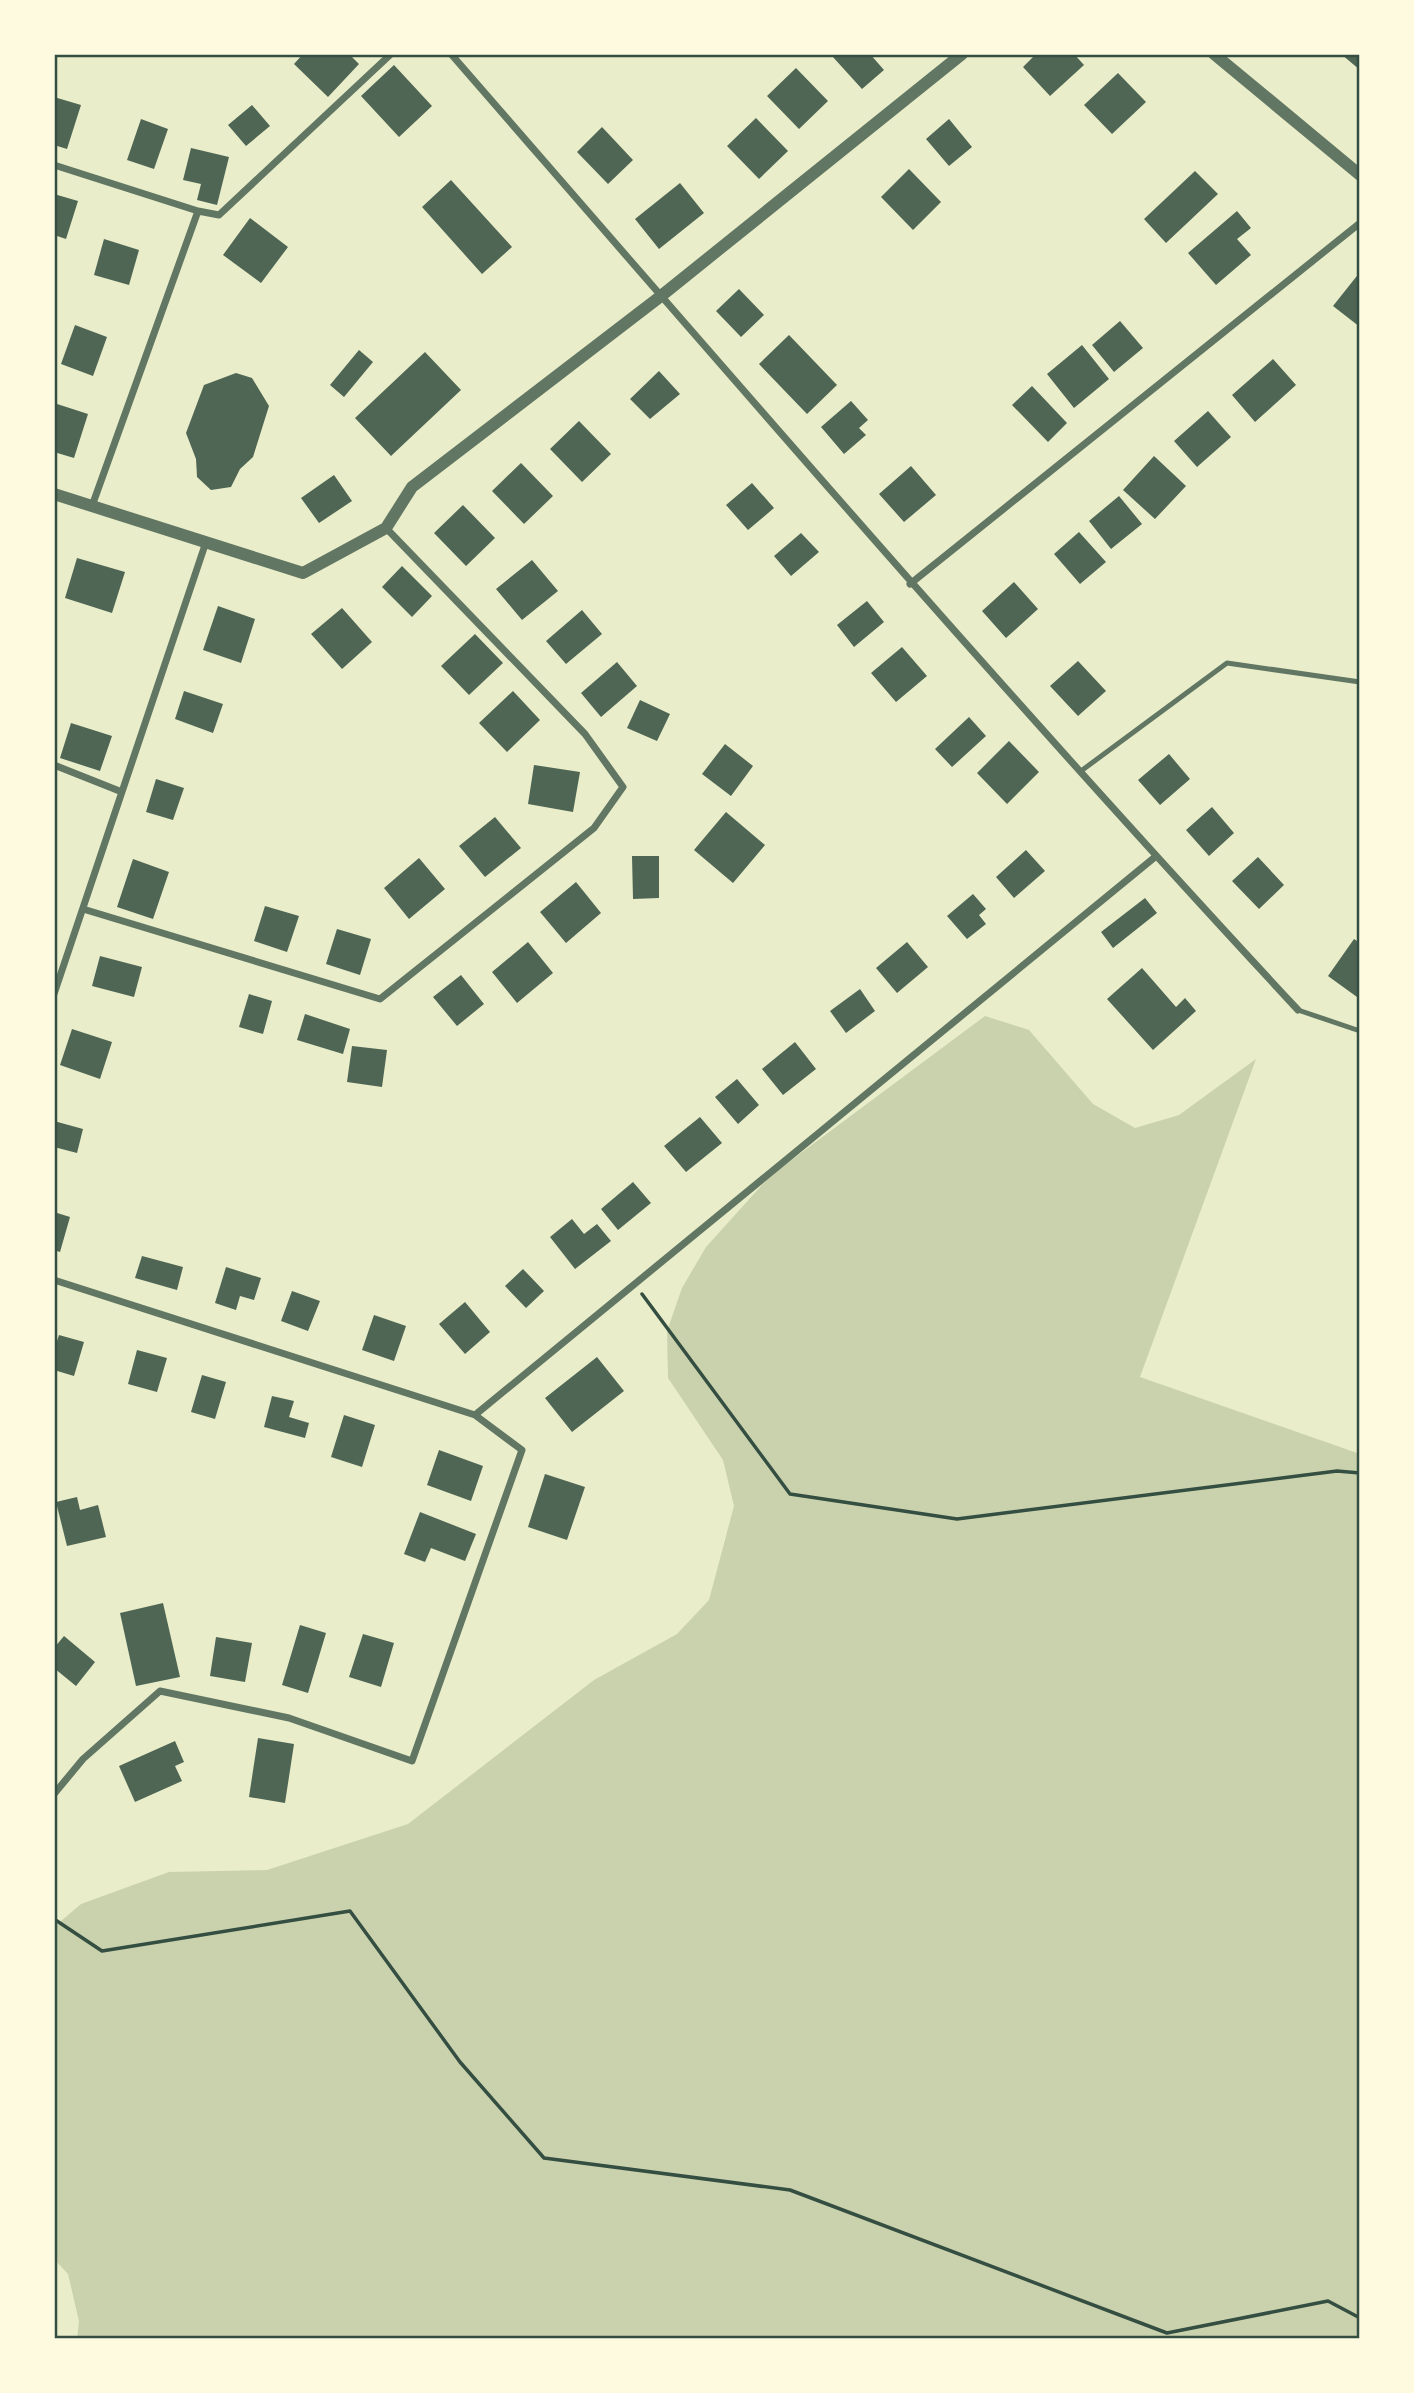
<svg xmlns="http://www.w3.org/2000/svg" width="1414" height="2393" font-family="Roboto,sans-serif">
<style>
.green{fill:#cad2ad}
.building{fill:#4f6655}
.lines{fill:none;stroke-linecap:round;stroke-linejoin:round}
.path{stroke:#344e41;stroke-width:3.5}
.service{stroke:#617663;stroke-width:5}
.minor{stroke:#617663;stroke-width:7}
.tertiary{stroke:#617663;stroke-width:12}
.neatline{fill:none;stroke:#344e41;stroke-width:2.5}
</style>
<rect width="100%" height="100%" fill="#e9edc9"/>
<path class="green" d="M985,1016L1029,1030L1093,1104L1135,1128L1179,1115L1256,1059L1140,1377L1360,1454V2339H77L79,2321L68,2274L54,2259V1927L81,1904L169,1872L267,1870L408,1824L594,1680L677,1634L709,1600L734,1506L723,1460L668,1378L667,1331L682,1288L706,1247L770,1176Z"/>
<path class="building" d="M303,54H349L359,64L328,97L294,64Z
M834,54H870L884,70L862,89L832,56Z
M1036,54H1074L1084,65L1050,96L1023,67Z
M1341,54H1360V70Z
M394,65L432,106L399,137L361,96Z
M796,68L828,101L799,129L767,96Z
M1118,73L1146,102L1112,134L1084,105Z
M54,97L81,105L67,149L54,145Z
M252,105L270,126L246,146L228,125Z
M756,118L788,151L759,179L727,146Z
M141,119L168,129L154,169L127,160Z
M949,119L972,147L949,166L926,139Z
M602,127L633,160L608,184L577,152Z
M191,148L229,157L217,205L197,200L201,184L183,180Z
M909,169L941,202L913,230L881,197Z
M1195,171L1218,194L1166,243L1144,219Z
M451,180L512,247L482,274L422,207Z
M680,183L704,213L659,249L635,219Z
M54,194L78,201L66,239L54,235Z
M1237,211L1251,228L1237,239L1251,255L1216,285L1188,253Z
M250,218L288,247L261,283L223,255Z
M104,239L139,250L129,285L94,275Z
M1360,272V327L1333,306Z
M739,289L764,315L741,337L716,311Z
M1120,321L1143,348L1114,372L1092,345Z
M75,325L107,337L93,376L61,364Z
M789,335L837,385L807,414L759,364Z
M1082,345L1109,379L1074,408L1047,374Z
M359,350L373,362L344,397L330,385Z
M425,352L461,390L391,456L355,418Z
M1273,359L1296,385L1255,422L1232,395Z
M659,371L680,394L650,419L630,399Z
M236,373L252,378L269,406L253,457L240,469L231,487L211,490L197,477L196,459L186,433L204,385Z
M1032,386L1067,423L1048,442L1012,405Z
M851,401L868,420L859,428L866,435L844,454L821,427Z
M54,403L88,414L74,458L54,452Z
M1208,411L1231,437L1197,467L1174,441Z
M579,421L611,454L582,482L550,449Z
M1154,456L1186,486L1155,519L1123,490Z
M521,463L553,496L524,524L492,491Z
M911,466L936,495L904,522L879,494Z
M334,475L352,501L319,523L301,498Z
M752,483L774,508L748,530L726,505Z
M1119,496L1142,524L1111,549L1089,521Z
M463,505L495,538L466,566L434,533Z
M1079,532L1106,562L1080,584L1054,554Z
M801,533L819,552L791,576L774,556Z
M77,558L125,572L112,613L65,598Z
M532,560L558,591L522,620L496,589Z
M402,566L432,596L412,617L382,587Z
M1014,582L1038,609L1006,638L982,611Z
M867,601L884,622L854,647L837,625Z
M218,606L255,619L241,663L203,650Z
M342,608L372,642L342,669L311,634Z
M582,610L602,634L566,664L546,641Z
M475,634L503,663L469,695L441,666Z
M902,647L927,676L896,702L871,673Z
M1078,661L1106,691L1078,716L1050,686Z
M617,662L637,686L601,717L581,693Z
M184,691L223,704L213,733L175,719Z
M513,691L540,720L507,752L479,723Z
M640,700L670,714L657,741L627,728Z
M969,717L986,736L952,767L935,749Z
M71,723L112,736L100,771L60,758Z
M1009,741L1039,772L1007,804L977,773Z
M725,744L753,766L731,796L702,774Z
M1169,754L1190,779L1160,805L1138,780Z
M534,765L580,772L573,812L528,804Z
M156,779L184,788L173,820L146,812Z
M1212,807L1234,833L1209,856L1186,830Z
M726,812L765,845L733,883L694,850Z
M495,817L521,848L485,877L459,846Z
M1026,850L1045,871L1014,898L996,877Z
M632,856H659V898L633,899Z
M1258,857L1284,885L1259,909L1232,881Z
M419,858L445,889L409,919L384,888Z
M133,859L169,872L153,919L117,907Z
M576,882L601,913L566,943L540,912Z
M973,894L986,909L979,915L986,924L967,939L947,916Z
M1145,898L1157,913L1113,948L1101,932Z
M265,906L299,916L287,952L254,941Z
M337,929L371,939L360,975L326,964Z
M1354,939L1360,943V993L1357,997L1328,976Z
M528,942L553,973L517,1003L492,972Z
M907,942L928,967L897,993L876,968Z
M100,956L142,967L134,997L92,986Z
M1142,968L1176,1007L1185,998L1196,1011L1153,1050L1107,999Z
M461,975L484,1004L457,1026L433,997Z
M860,989L875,1011L846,1033L830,1011Z
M249,994L272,1001L263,1034L239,1027Z
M305,1014L350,1029L343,1054L297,1040Z
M72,1029L112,1042L100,1079L60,1065Z
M795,1042L816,1069L783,1095L762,1069Z
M352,1046L387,1050L382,1087L347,1082Z
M737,1079L759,1105L738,1124L715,1097Z
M700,1117L722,1143L686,1172L664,1146Z
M54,1121L83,1129L77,1153L54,1147Z
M633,1182L651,1203L618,1230L601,1209Z
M54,1212L70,1217L60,1252L54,1250Z
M572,1219L584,1234L597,1224L611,1241L575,1269L550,1237Z
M142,1256L183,1267L177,1290L135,1278Z
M226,1267L261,1278L254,1300L240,1296L236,1310L215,1303Z
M523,1269L544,1291L526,1308L505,1286Z
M292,1291L320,1301L308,1331L281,1321Z
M465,1302L490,1332L465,1354L439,1324Z
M374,1315L406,1326L394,1361L362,1350Z
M59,1335L84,1342L74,1376L54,1370V1350Z
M137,1350L167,1358L157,1392L128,1384Z
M597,1357L624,1391L572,1432L545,1398Z
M202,1375L226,1382L215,1419L191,1412Z
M272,1396L294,1401L289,1417L309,1423L305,1438L264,1427Z
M344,1415L375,1425L362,1467L331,1457Z
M439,1450L483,1466L471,1501L427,1485Z
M545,1474L585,1487L567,1540L528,1527Z
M77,1497L80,1510L98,1505L106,1537L67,1546L56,1502Z
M420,1512L476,1534L465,1561L431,1548L425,1562L404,1554Z
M163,1603L180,1677L136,1686L120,1613Z
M300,1625L326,1633L308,1693L282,1685Z
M363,1634L394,1643L381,1687L349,1677Z
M64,1636L95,1662L76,1686L54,1668V1648Z
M216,1637L252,1643L245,1682L210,1676Z
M258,1738L294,1744L285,1803L249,1797Z
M175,1741L184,1762L175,1766L182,1781L135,1802L119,1766Z"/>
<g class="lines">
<path class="path" d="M642,1294L790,1494L957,1519L1337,1471L1360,1473
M54,1919L102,1951L350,1911L460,2062L544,2158L790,2190L1167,2333L1328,2301L1360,2318"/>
<path class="service" d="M1081,771L1227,663L1360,682
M1298,1010L1360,1031"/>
<path class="minor" d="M451,54C730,375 1008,698 1298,1010
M54,165L198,211L92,506
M198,211L219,215L391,54
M910,584L1360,223
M54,765L122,792
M83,909L380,999L594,828L623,787L585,734L386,528
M54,994L206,542
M54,1280L475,1415
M54,1794L83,1759L160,1691L289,1718L412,1761L522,1450L475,1415L1155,857"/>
<path class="tertiary" d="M1214,54L1360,175
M54,494L303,573L386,528L412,487L661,296L962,54"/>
</g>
<rect width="1414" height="2393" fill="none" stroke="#fefae0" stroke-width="112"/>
<rect x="56" y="56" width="1302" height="2281" class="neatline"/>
</svg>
